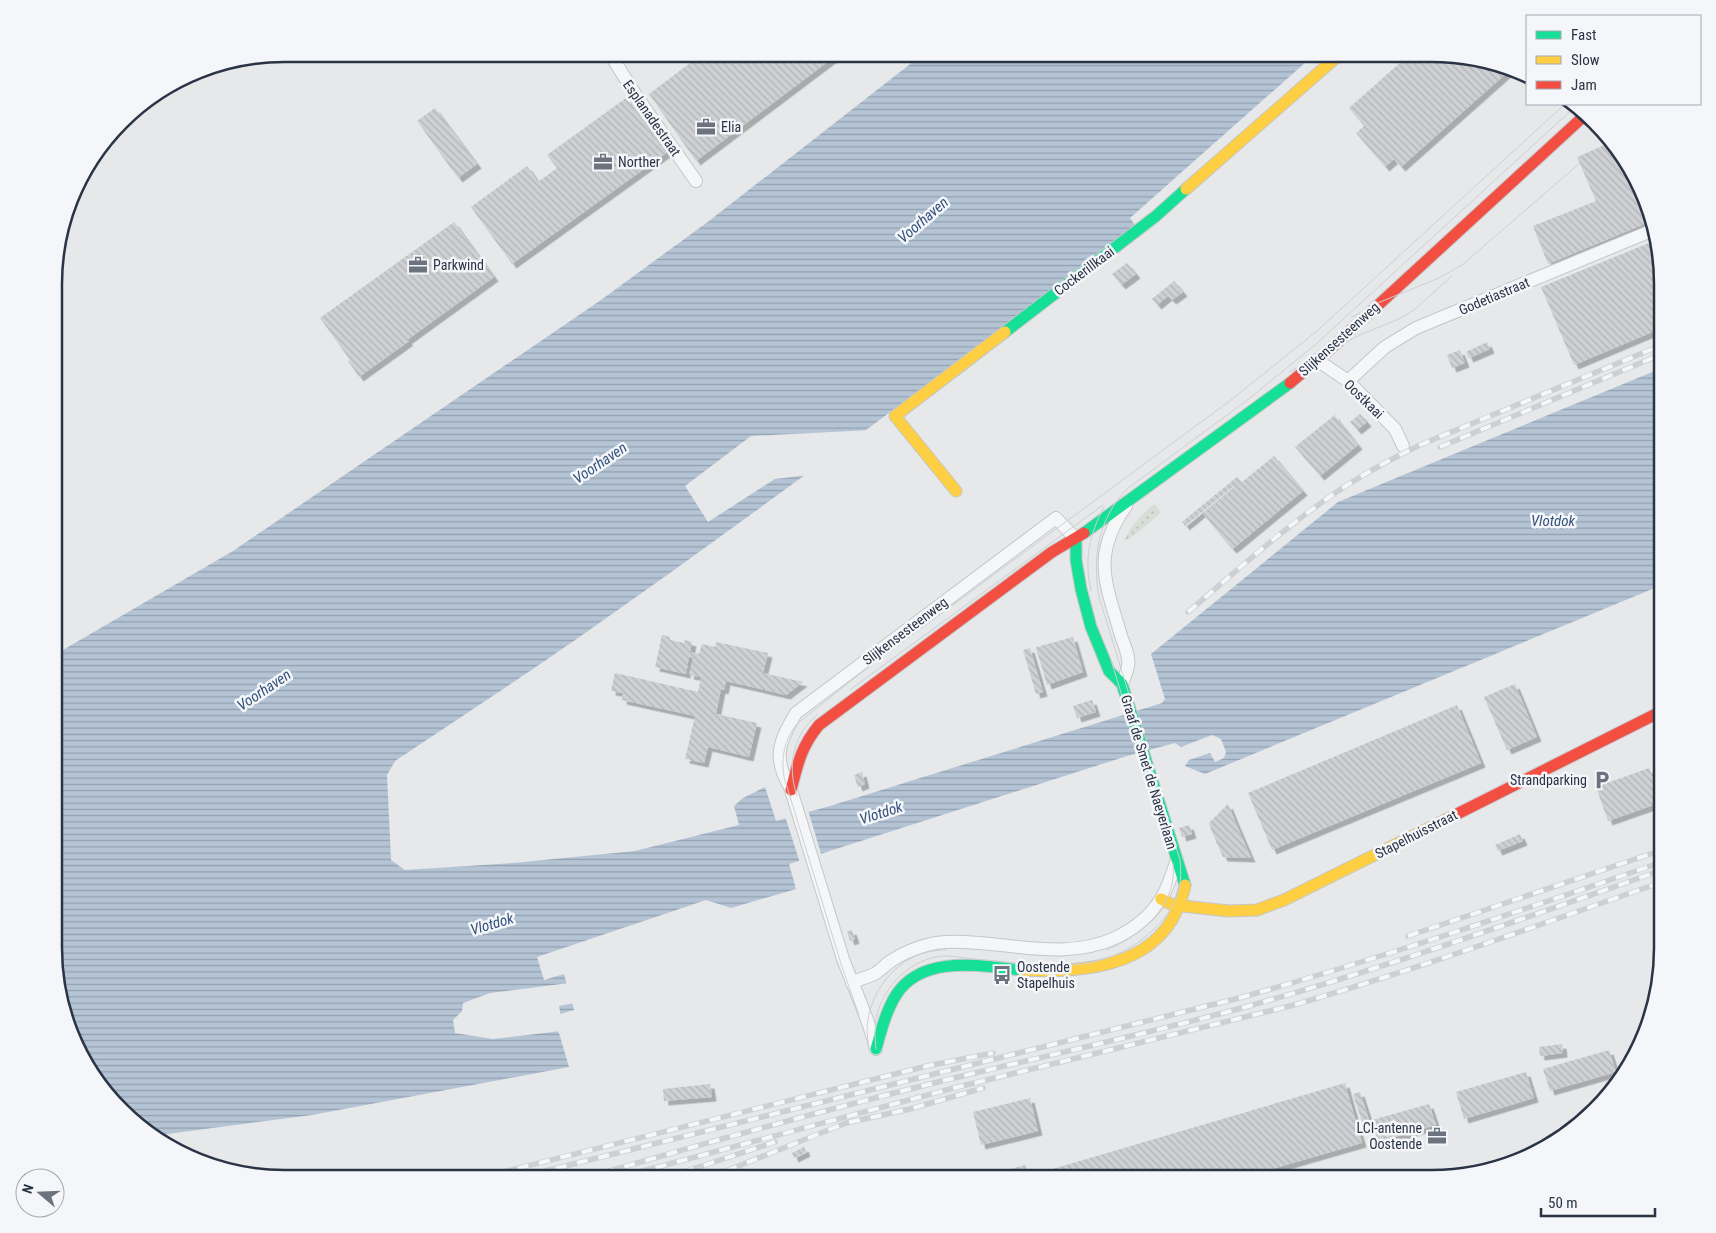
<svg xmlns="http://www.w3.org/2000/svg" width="1716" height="1233" font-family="'Roboto Condensed',sans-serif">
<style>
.grass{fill:url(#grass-dots)}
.water{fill:url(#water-rules)}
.pier{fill:#e6e8ea}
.building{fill:url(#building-back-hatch);filter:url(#shadow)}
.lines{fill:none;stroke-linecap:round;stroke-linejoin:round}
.street-casing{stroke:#c4c6c8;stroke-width:14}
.fast-casing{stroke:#c4c6c8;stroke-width:13}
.slow-casing{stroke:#c4c6c8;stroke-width:13}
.jam-casing{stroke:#c4c6c8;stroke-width:13}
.street{stroke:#f5f6f7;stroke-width:12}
.fast{stroke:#16e098;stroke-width:11}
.slow{stroke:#ffcf43;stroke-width:11}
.jam{stroke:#f24e42;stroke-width:11}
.tram{stroke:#cecfd2;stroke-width:1}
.rail-casing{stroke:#cecfd2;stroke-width:5.5}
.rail{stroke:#f4f6f9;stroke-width:4;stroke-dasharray:11;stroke-linecap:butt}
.labels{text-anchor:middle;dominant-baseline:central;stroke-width:5;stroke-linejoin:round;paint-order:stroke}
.street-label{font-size:14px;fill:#2b3445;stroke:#f4f6f9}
.poi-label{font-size:14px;fill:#2b3445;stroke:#f4f6f9;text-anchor:start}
.water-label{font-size:15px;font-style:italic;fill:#34527a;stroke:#f4f6f9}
.rim{fill:none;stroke:#2b3445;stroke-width:2.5}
</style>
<defs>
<pattern id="grass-dots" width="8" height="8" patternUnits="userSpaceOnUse" patternTransform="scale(1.25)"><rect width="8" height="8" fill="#d6ded6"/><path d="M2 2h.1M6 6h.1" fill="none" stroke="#b8bfb9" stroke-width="1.8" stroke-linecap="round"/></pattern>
<pattern id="water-rules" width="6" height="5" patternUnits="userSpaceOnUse" patternTransform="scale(1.25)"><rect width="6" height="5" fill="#b4c4d5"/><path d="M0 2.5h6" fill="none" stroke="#93a0af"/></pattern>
<pattern id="building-back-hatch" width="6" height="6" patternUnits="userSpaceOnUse" patternTransform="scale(1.25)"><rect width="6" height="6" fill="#ced0d3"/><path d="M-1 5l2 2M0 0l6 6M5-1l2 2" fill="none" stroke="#b1b3b6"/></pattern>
<filter id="shadow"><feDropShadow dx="4.5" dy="4.5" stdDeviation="0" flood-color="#0004"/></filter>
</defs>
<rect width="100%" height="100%" fill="#e6e8ea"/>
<path class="grass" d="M1154,504L1161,513L1132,537L1124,541C1131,525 1141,515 1154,504Z"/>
<path class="water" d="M923,54H1315L1130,218L1137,228C952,366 768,505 578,638C518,680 456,720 395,761L387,775L391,860L405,870L513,863L635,851L739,825L734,806L743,798L765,787L776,821L830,806L1162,703L1165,699L1151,654L1338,502L1662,368V585L1205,774L1185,766L1189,760L1210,753L1215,762L1224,758L1226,752L1221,739L1212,735L1181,747L1175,743L1127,756L789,864L796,889L731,908L706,900L537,957L544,980L564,974L574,1010L554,1016L569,1067L312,1115L152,1136L144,1131L84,1064L56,979V654L233,551L601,300L709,221Z"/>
<path class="pier" d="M871,430L809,475L775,479L708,522L685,486L751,436Z
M808,810L822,857L800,863L785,816Z
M569,983L575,1003L559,1006L561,1017L557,1018L561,1031L493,1039L455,1033L453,1020L462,1011L463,1003L490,993Z"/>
<path class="building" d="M702,54H832L834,57L696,161L649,94Z
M1410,54H1447L1511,69L1401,167L1394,159L1385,167L1356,133L1364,126L1349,108Z
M626,98L666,153L512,264L471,207L527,166L538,182L557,168L547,155Z
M435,108L477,164L458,178L417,121Z
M1607,144L1638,182L1649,222L1548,264L1533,226L1596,201L1577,157Z
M454,222L494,277L407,340L409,341L359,377L348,361L350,360L320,318Z
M1654,241L1662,269V328L1574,365L1541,287Z
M1127,263L1136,274L1121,285L1112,274Z
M1174,281L1183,292L1172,300L1168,296L1157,305L1152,299Z
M1487,342L1490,349L1469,358L1466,352Z
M1460,350L1465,363L1452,368L1447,355Z
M1336,414L1335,416L1358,445L1320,476L1295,447Z
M1360,414L1367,422L1357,430L1350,422Z
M1274,456L1303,491L1235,547L1232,549L1203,514L1236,487L1234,486L1185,526L1184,524L1182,522L1237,477L1242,482Z
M662,635L670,637V640L684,643L685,640L692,642L690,652L699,654L702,644L715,647L716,642L768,653L763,673L803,682L786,695L726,681L724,690L721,689L716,714L757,723L749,757L708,747L704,763L685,759L695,716L622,700L623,693L611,691L615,673L698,692L701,677L689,675L693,658L689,657L686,674L655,667Z
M1073,637L1083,672L1047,685L1036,648L1037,647Z
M1030,648L1043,692L1036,694L1023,650Z
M1515,684L1537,737L1507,750L1484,697Z
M1092,700L1096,712L1077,718L1073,706Z
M1457,705L1481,763L1272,850L1248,793Z
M1649,768L1662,802L1608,821L1596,787Z
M862,772L865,784L858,787L854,775Z
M1228,804L1235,821L1251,858L1223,857L1212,832L1209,823Z
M1189,825L1192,834L1182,837L1179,828Z
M1520,834L1523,841L1498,851L1495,845Z
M852,930L855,939L850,941L847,932Z
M1562,1044L1563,1053L1540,1056L1539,1047Z
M1609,1050L1616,1072L1550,1091L1543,1069Z
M1526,1072L1534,1098L1464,1119L1456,1092Z
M1345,1083L1362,1143L1237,1179H1033L1032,1175Z
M710,1084L712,1097L664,1101L663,1089Z
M1360,1092L1370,1123L1363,1125L1353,1094Z
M1030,1098L1038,1131L981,1145L973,1112Z
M1429,1104L1436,1125L1378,1142L1372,1120Z
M804,1147L806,1152L794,1158L792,1153Z
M1025,1165L1030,1179H1004L1013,1176L1011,1169Z"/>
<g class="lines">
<g class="street-casing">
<path id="street" d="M610,54L637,97L696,181
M1317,360L1348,381L1395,429L1403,446
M1348,381L1385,347L1416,328L1651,231
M1122,684C1124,678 1127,672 1128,666C1130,657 1124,644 1121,636C1106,583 1091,556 1126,506
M791,789C772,758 779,742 796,713L1056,518L1076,539
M791,790L843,959C854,989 869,1018 876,1049
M852,983C859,979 869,977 876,973C882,969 886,964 891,961C906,951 927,943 945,942C1002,939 1060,963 1115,938C1134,929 1149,918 1161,899C1168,888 1172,873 1177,860"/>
</g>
<g class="fast-casing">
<path id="fast" d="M1005,332L1156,216L1186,189
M1084,533L1290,383
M1076,539V560L1081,589L1091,627L1109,671L1122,684L1185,885
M876,1049C881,1031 886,1011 896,995C922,954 981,966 1022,970"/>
</g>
<g class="slow-casing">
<path id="slow" d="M1186,189L1340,54
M956,491L895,416L1005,332
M1161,899L1173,905L1229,911L1257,910L1284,900L1453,816
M1022,970C1077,973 1151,969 1177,910C1180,902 1184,893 1185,885"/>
</g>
<g class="jam-casing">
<path id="jam" d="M1290,383L1327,352L1584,116
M791,790C798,763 801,747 819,725L1052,552L1084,533
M1453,816L1662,711"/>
</g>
<use href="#street" class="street"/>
<use href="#fast" class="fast"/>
<use href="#slow" class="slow"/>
<use href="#jam" class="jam"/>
<path class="tram" d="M1352,317L1380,302L1439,278L1462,265L1580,163
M1289,372L1362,334L1399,319L1414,310L1452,276
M1091,591C1084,559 1089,535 1104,507
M1111,660L1122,696
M851,689L1103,505
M797,796C787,766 792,736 817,715
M1107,950C1142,935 1178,905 1173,863
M859,1015L842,967L784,777C781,758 784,740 797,724L862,672L1231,400L1317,331L1565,104
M876,1049C875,1037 874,1026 877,1015C884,985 912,958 944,956C954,956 965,958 974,959C1007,962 1041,968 1073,965C1103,963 1134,950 1155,928C1176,907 1183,890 1180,860L1099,597C1092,557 1098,519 1127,489L1250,398L1316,344L1576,106
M869,1050C868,1040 866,1029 868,1019C875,981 906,949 946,950"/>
<g class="rail-casing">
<path id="rail" d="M1440,447L1662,354
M1188,612C1231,576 1274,536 1321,503C1352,480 1385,462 1420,445L1662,345
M1408,936L1662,850
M475,1179L927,1066L993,1053
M513,1179L1243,997C1385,957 1523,910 1662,862
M582,1179C701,1144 821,1111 942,1081C1044,1056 1147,1034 1249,1006C1388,967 1525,918 1662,870
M613,1179L954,1088L1290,1006C1416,970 1538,925 1662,882
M662,1179L775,1142
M706,1179L846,1123L910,1109L983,1088"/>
</g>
<use href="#rail" class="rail"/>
</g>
<defs>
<g id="office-bare" transform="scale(1.5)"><path d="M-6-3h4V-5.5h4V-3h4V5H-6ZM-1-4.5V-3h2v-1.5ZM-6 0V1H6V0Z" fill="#6c737f" stroke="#f4f6f9" stroke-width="2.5" paint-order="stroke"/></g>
<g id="parking-bare" transform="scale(1.5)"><path d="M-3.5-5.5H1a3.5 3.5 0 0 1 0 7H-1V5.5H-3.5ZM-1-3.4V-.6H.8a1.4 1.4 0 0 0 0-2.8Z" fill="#6c737f" stroke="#f4f6f9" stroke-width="2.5" paint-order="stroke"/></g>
<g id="bus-bare" transform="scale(1.5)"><path d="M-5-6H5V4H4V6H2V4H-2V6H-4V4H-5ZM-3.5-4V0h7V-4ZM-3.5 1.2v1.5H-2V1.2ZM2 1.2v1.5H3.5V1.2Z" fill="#6c737f" stroke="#f4f6f9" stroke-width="2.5" paint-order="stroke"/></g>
</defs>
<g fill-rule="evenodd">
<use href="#office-bare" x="706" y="127"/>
<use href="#office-bare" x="603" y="162"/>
<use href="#office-bare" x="418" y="265"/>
<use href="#parking-bare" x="1602" y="780"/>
<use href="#bus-bare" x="1002" y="975"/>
<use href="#office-bare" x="1437" y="1136"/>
</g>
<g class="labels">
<g class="street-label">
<text transform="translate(652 118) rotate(55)">Esplanadestraat</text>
<text transform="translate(1084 271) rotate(-37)">Cockerillkaai</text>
<text transform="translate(1494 296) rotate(-23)">Godetiastraat</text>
<text transform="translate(1339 339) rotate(-42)">Slijkensesteenweg</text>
<text transform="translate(1364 399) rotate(44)">Oostkaai</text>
<text transform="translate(905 631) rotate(-37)">Slijkensesteenweg</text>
<text transform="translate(1149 772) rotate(73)">Graaf de Smet de Naeyerlaan</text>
<text transform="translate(1416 834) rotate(-27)">Stapelhuisstraat</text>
</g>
<g class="poi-label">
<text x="721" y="127">Elia</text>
<text x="618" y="162">Norther</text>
<text x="433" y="265">Parkwind</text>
<text x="1587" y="780" text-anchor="end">Strandparking</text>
<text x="1017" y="967">Oostende<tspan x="1017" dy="16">Stapelhuis</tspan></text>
<text x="1422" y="1128" text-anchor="end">LCI-antenne<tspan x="1422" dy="16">Oostende</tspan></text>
</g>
<g class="water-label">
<text transform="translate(923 220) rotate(-41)">Voorhaven</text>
<text transform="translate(600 463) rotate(-34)">Voorhaven</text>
<text x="1553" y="521">Vlotdok</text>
<text transform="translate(264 690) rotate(-34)">Voorhaven</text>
<text transform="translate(881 813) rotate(-18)">Vlotdok</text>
<text transform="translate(492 924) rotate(-16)">Vlotdok</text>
</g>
</g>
<path d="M0 0H1716V1233H0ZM284 62H1432A222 222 0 0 1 1654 284V948A222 222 0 0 1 1432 1170H284A222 222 0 0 1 62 948V284A222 222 0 0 1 284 62Z" fill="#f4f6f9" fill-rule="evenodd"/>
<path class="rim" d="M284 62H1432A222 222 0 0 1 1654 284V948A222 222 0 0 1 1432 1170H284A222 222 0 0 1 62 948V284A222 222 0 0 1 284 62Z"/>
<rect x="1526" y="15" width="175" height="90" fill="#f4f6f9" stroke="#a4a8b1"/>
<rect x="1536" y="31" width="25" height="8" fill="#16e098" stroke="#a4a8b1"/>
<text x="1571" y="40" font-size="15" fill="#2b3445">Fast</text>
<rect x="1536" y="56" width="25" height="8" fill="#ffcf43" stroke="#a4a8b1"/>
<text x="1571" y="65" font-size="15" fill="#2b3445">Slow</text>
<rect x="1536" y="81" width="25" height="8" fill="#f24e42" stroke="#a4a8b1"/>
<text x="1571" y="90" font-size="15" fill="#2b3445">Jam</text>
<g transform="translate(40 1193) rotate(289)"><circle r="24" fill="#f4f6f9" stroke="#a4a8b1"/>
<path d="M0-4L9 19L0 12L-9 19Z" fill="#6c737f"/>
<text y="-8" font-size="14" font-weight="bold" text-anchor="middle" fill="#2b3445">N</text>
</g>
<path d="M1541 1208v8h114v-8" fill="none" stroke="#2b3445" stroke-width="2.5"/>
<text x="1548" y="1208" font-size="15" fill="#2b3445" stroke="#f4f6f9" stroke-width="4" paint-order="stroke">50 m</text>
</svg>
